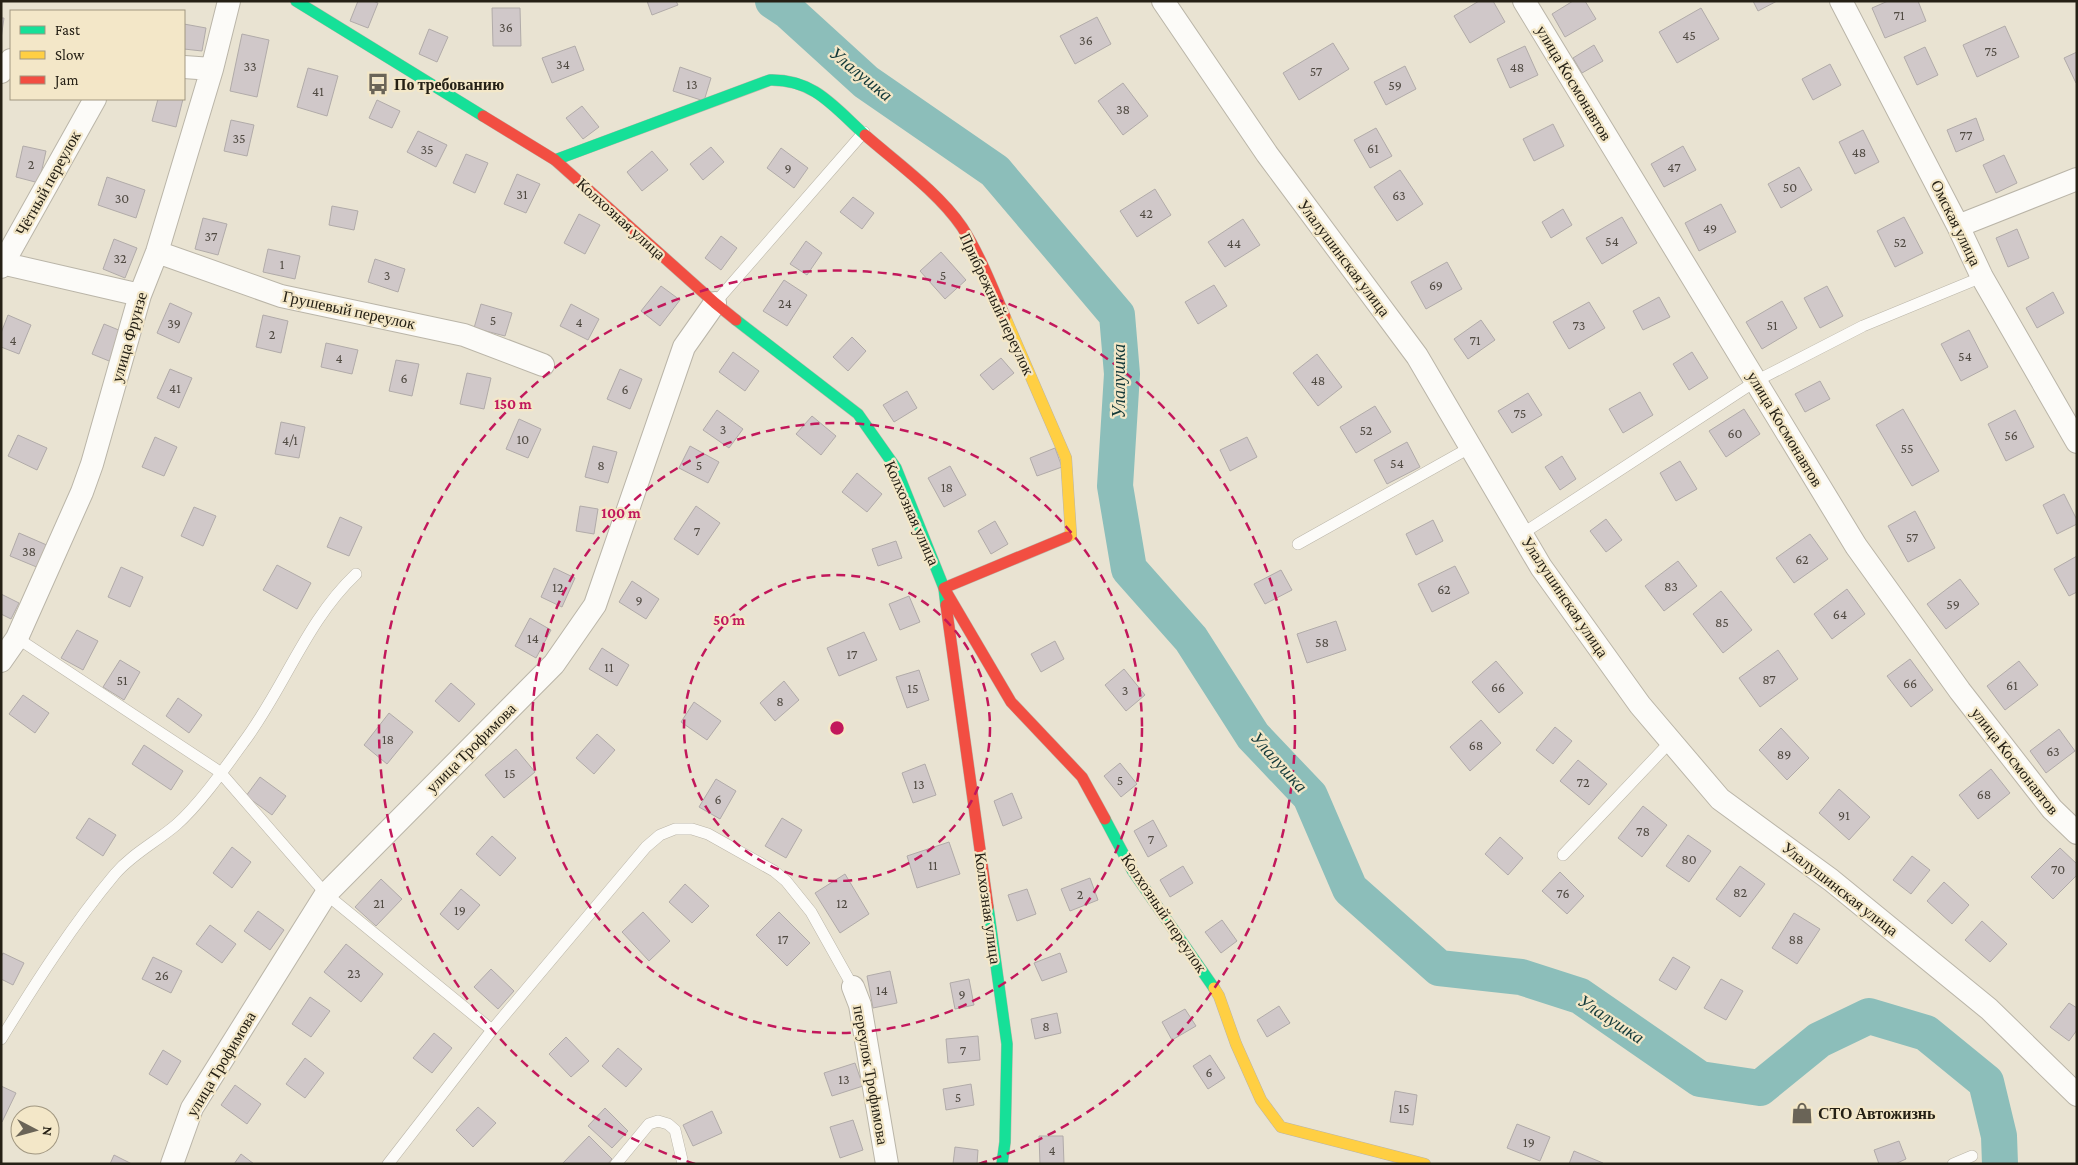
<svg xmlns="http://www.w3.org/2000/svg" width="2078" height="1165" font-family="'Crimson Pro',serif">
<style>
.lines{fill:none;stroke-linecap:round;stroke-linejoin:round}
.river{stroke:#8cbeba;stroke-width:36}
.building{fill:#d0c8c9;stroke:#b1aba9}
.lane-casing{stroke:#bab5a8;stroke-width:12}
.street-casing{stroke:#bab5a8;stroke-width:24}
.fast-casing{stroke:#bab5a8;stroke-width:12}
.slow-casing{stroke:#bab5a8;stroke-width:12}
.jam-casing{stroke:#bab5a8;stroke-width:12}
.lane{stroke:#fcfbf8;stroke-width:11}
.street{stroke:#fcfbf8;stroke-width:22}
.fast{stroke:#16e098;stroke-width:11}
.slow{stroke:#ffcf43;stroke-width:11}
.jam{stroke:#f24e42;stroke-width:11}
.ring{fill:none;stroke:#c2185b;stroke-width:2.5;stroke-dasharray:9 6}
.labels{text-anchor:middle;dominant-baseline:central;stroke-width:4.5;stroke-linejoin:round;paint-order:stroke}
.number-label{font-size:14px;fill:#504a42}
.street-label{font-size:16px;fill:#252015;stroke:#f3e7c8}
.poi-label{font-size:16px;font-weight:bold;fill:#252015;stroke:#f3e7c8;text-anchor:start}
.water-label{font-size:18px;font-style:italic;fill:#133939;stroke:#f3e7c8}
.centre{fill:#c2185b;stroke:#f3e7c8;stroke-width:2.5}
.ring-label{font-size:15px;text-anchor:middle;font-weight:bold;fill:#c2185b;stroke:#f3e7c8;stroke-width:4.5;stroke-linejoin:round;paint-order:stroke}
</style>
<rect width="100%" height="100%" fill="#e9e3d2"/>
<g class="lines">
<path class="river" d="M773,1L788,11L866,82L995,171L1117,315L1122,374L1115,486L1129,569L1191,639L1253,736L1310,796L1350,889L1439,968L1521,977L1580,996L1700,1079L1760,1088L1819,1040L1869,1016L1926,1033L1986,1082L1999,1136L2000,1164"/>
</g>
<path class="building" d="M358,1H373L378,3L368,28L350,21Z
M647,1H676L678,5L652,15Z
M1479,1H1493L1505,22L1470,43L1454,16Z
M1573,1H1585L1596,19L1565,37L1552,14Z
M1753,1H1777L1758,11Z
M1888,1H1918L1926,21L1885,38L1872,8Z
M492,8H520L521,46H493Z
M1701,8L1719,39L1677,63L1659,32Z
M1097,17L1111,44L1075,64L1060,36Z
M1,18H4L1,39Z
M184,24L206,28L202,51L184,49Z
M2005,26L2019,57L1977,77L1963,45Z
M429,29L448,37L437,62L419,54Z
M242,34L269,40L257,97L230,91Z
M1333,43L1349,69L1299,100L1283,73Z
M1594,45L1603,61L1582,73L1573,58Z
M575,46L584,70L552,83L542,58Z
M1525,46L1538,75L1510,88L1497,59Z
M1925,47L1938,75L1917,85L1904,57Z
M2077,52V83H2076L2064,58Z
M1830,64L1841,85L1813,100L1802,79Z
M1405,66L1416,89L1386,105L1374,82Z
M680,67L711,78L704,101L673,91Z
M308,68L338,76L327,116L297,107Z
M1123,83L1148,116L1123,135L1098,101Z
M158,99H183L176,127L152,121Z
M377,100L400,111L392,128L369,118Z
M582,106L599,127L583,139L566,118Z
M1976,118L1984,140L1956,152L1947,130Z
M231,120L254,125L247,156L224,151Z
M1553,124L1564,146L1534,161L1523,139Z
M1376,128L1392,156L1370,168L1354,140Z
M1863,130L1879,162L1855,174L1839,142Z
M418,131L447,145L436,167L407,152Z
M23,146L46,151L39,183L16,177Z
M1683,146L1696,170L1664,187L1651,164Z
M711,147L724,162L703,180L690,164Z
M781,148L808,168L794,188L767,168Z
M652,151L668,170L642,191L627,172Z
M466,154L488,163L475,193L453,183Z
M2004,155L2017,183L1996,193L1983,165Z
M1799,167L1812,190L1781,208L1768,184Z
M1400,170L1423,204L1397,221L1374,187Z
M517,174L540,184L526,213L504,204Z
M107,177L145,190L136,218L98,205Z
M1155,189L1171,215L1137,237L1120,211Z
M853,197L874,213L862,229L840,212Z
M1721,204L1736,232L1699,251L1685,223Z
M332,206L358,211L354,230L329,225Z
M1563,209L1572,225L1551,238L1542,222Z
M579,214L600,225L585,254L564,243Z
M1622,217L1637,243L1602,264L1586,238Z
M1904,217L1923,253L1895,267L1877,231Z
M203,218L227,224L218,255L195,249Z
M1243,219L1260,245L1225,267L1208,242Z
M2017,229L2029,258L2008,267L1996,238Z
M721,236L737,248L721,270L705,258Z
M114,239L137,248L125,278L103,269Z
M806,241L822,253L807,275L790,264Z
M268,249L300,256L295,279L263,272Z
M941,252L966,280L945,299L920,271Z
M375,259L405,269L398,292L368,282Z
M1447,262L1462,289L1426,309L1411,282Z
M784,280L807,295L787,326L763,311Z
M1214,285L1227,306L1198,324L1185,302Z
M661,286L680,300L660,326L641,311Z
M1827,286L1843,316L1820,328L1804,298Z
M2053,292L2064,313L2037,328L2026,308Z
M1659,297L1670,317L1643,330L1633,311Z
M1782,301L1797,328L1762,349L1746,322Z
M1589,302L1605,328L1569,349L1553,322Z
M170,303L192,313L179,343L157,333Z
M481,304L512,313L505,336L474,328Z
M571,304L599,319L588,340L560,326Z
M8,315L31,325L19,354L1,347V333Z
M263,315L288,321L281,353L256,347Z
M1481,320L1495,340L1468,359L1454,339Z
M104,324L126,333L114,363L92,354Z
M1969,330L1988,367L1961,381L1941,344Z
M852,337L866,351L848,371L833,357Z
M326,343L358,350L352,374L321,367Z
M733,352L759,371L745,391L719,372Z
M1692,352L1708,378L1689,390L1673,364Z
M1317,354L1342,387L1318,406L1293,373Z
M1001,358L1014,373L993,390L980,375Z
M396,360L419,364L412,396L389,391Z
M170,369L192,378L179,408L157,398Z
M620,369L642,379L630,409L607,399Z
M467,373L491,378L484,409L460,404Z
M1820,381L1830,399L1805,412L1795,394Z
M907,391L917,408L894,422L883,405Z
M1640,392L1653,415L1623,433L1609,409Z
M1528,393L1542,415L1512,433L1498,411Z
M1375,406L1391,432L1356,453L1340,427Z
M1744,409L1760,434L1726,457L1709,431Z
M1903,409L1939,471L1912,486L1876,425Z
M717,410L743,429L729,448L703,430Z
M2015,410L2034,447L2006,461L1988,424Z
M812,416L836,436L821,455L796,434Z
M519,419L541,429L528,458L506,449Z
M281,422L305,427L299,458L275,454Z
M18,435L47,448L37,470L8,456Z
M155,437L177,447L164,476L142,467Z
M1247,437L1257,457L1230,471L1220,450Z
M1407,442L1420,467L1387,484L1374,460Z
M593,446L617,452L608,483L585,477Z
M690,446L719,462L708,483L679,468Z
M1055,448L1062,467L1037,476L1030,458Z
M1562,456L1576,479L1560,490L1545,467Z
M1680,461L1697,489L1676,501L1660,473Z
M950,466L966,495L944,507L928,478Z
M857,473L882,494L867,512L842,492Z
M2064,494L2077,520V524L2057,534L2043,505Z
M580,506L598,509L594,534L576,531Z
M696,506L720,523L698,555L674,539Z
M194,507L216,516L203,546L181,536Z
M1915,511L1935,548L1908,562L1888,526Z
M340,517L362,527L349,556L327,547Z
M1606,519L1622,540L1606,552L1590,531Z
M1433,520L1443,541L1416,555L1406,534Z
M995,521L1008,544L991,554L978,531Z
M19,533L49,546L39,568L10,556Z
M1810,534L1828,559L1794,583L1776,558Z
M896,541L902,558L878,566L872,549Z
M2077,556V592L2069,596L2054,569Z
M1678,561L1697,586L1664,611L1645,586Z
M277,565L311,583L297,609L263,590Z
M1455,566L1469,593L1432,612L1418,584Z
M121,567L143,577L130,607L108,597Z
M554,568L575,578L562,607L541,597Z
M1281,570L1292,590L1265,604L1254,584Z
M1960,579L1979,604L1946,629L1927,604Z
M632,581L659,599L646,619L619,602Z
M1847,589L1865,614L1832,639L1814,614Z
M1721,591L1752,630L1723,653L1693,614Z
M1,594L19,603L11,619L1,614Z
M909,596L920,622L900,630L889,604Z
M530,618L551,630L536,658L515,646Z
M1336,621L1346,650L1307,663L1297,634Z
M77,630L98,641L83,670L61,658Z
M864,632L877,660L839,676L827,648Z
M1055,641L1064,659L1041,672L1031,654Z
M602,648L629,665L617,686L589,669Z
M1778,650L1798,679L1760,707L1739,678Z
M1910,659L1933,690L1911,707L1887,676Z
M120,660L140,672L124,700L103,687Z
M1496,661L1523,693L1499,713L1472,682Z
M2019,661L2038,685L2005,710L1987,686Z
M1124,669L1145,695L1126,711L1105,685Z
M919,670L929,700L907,708L896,677Z
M784,681L799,700L775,721L760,703Z
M451,683L475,704L459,722L435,701Z
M23,695L49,713L35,733L9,714Z
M178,698L202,715L189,733L166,716Z
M694,702L721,721L707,740L681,722Z
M389,713L413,732L387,764L364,745Z
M1481,720L1501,743L1470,771L1450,747Z
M1555,727L1572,741L1553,764L1536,750Z
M1781,728L1809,758L1787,780L1759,750Z
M2059,729L2075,751L2046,773L2030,751Z
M597,734L615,750L594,774L576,758Z
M144,745L183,771L171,790L132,764Z
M516,749L535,772L504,798L485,775Z
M1578,760L1607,784L1589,805L1560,781Z
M1120,763L1137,784L1121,797L1104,776Z
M925,764L936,795L913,803L902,773Z
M1991,769L2010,793L1978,819L1959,795Z
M260,777L286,796L272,815L246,796Z
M716,779L736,791L720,819L699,807Z
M1839,789L1870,817L1849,840L1819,813Z
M1012,793L1022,818L1003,826L994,801Z
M1643,806L1667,825L1642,857L1618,838Z
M89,818L116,835L103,856L76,838Z
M782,818L802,830L786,858L765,846Z
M1153,820L1167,846L1148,857L1134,831Z
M1688,835L1711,851L1689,882L1666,866Z
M492,836L516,858L500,876L476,854Z
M1500,837L1523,858L1508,875L1485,854Z
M949,842L960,874L917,888L907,856Z
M232,847L251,862L232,888L213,873Z
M2060,848L2077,864V875L2053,899L2031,877Z
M1912,856L1930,870L1911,894L1893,880Z
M1183,866L1193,883L1170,897L1160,880Z
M1740,866L1765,884L1740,917L1716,899Z
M1560,872L1584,896L1567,914L1542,891Z
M845,874L869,914L840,933L815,893Z
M1090,878L1098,900L1070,911L1061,889Z
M381,879L402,899L376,926L355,907Z
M1944,882L1969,905L1952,924L1927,901Z
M685,884L709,906L692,923L669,902Z
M461,889L480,905L458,930L440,914Z
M1027,889L1036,914L1017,921L1008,895Z
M258,911L284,930L270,950L244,931Z
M643,912L670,941L649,961L622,932Z
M779,912L810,943L787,966L756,935Z
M1794,913L1820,929L1797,964L1772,948Z
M1222,920L1237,941L1221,953L1205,932Z
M1982,921L2007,944L1990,962L1965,940Z
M210,925L236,944L222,963L196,944Z
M346,944L383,974L361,1002L324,972Z
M3,953L24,963L13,985L1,979V957Z
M1060,953L1067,972L1042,981L1034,963Z
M153,957L182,971L171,993L142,979Z
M1673,957L1690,967L1676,990L1659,980Z
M491,969L514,991L498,1009L474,987Z
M890,971L897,1003L873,1008L867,976Z
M969,979L974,1005L955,1009L950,983Z
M1721,979L1743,991L1726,1020L1704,1008Z
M310,997L330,1011L311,1037L292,1024Z
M2069,1003L2077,1008V1030L2069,1041L2050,1027Z
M1279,1006L1290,1023L1267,1037L1257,1020Z
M1185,1009L1196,1026L1172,1040L1162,1022Z
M1057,1013L1061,1033L1035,1039L1031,1019Z
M434,1033L452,1048L432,1073L413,1058Z
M978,1036L980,1060L948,1063L946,1039Z
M566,1037L589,1061L571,1077L549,1054Z
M618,1048L642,1069L626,1087L602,1066Z
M163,1050L181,1061L167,1085L149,1074Z
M1210,1055L1225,1078L1208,1089L1193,1066Z
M305,1058L324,1073L305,1098L286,1084Z
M855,1063L863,1086L832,1096L824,1073Z
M971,1084L974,1105L946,1110L943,1089Z
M235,1085L261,1104L247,1124L221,1105Z
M1,1086L16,1093L2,1122H1Z
M1395,1091L1417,1095L1413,1125L1390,1122Z
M478,1107L496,1123L473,1147L456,1130Z
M605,1108L628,1131L612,1148L588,1126Z
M712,1111L722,1133L693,1146L683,1125Z
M853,1120L863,1150L840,1158L830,1127Z
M1517,1124L1550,1137L1540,1161L1507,1148Z
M589,1136L612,1159L608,1164H562Z
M1039,1136H1063L1064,1164H1040Z
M1899,1141L1906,1159L1895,1164H1879L1874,1150Z
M955,1147L978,1150L977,1164H953Z
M1574,1151L1603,1163L1602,1164H1569Z
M241,1154L254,1164H234Z
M114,1155L132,1164H110Z"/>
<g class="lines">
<g class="lane-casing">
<path id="lane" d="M715,303L864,132
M1522,534L1756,381L1863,326L1982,277
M1298,544L1471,447
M17,638L220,772L326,894L492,1030L388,1164
M1563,855L1671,741
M492,1030L646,847L660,835L675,829H692L708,834L774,871L786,881L811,912L853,987
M1,1039C35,984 73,924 115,874C132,854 156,842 176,825C199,805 225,768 243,743C284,689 306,621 356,574
M616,1164L649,1124L658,1121L668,1124L675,1130L683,1164
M1953,1164L1972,1156"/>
</g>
<g class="street-casing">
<path id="street" d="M1163,1L1267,154L1417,356L1541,567L1640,705L1720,799L1831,880L1989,1009L2077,1095
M1524,1L1856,546L1960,691L2052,809L2077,833
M1841,1L1958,226L1982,277L2077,442
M184,67L212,69
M1,72L11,60
M1958,226L2077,179
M157,252L281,296L464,335L543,365
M1,263L140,295
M1,267L95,99
M1,661L17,638L82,492L92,464L140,295L157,252L212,69L229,1
M853,987L860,1005L887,1164
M172,1164L192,1108L326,894L554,664L595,605L684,347L715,303"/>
</g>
<g class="fast-casing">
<path id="fast" d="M296,1L483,116
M555,160L770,80C814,79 834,107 865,135
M736,320L858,414L896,468L944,588L946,605
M1105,819L1132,870L1214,988
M988,907L1007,1044L1005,1142L1002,1164"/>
</g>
<g class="slow-casing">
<path id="slow" d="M1005,317L1066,458L1071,535L1067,537
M1214,988L1219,996L1236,1044L1261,1100L1281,1127L1425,1164"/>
</g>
<g class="jam-casing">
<path id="jam" d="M483,116L555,160L715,303L736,320
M865,135C897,163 938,192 962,227C980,255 992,287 1005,317
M1067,537L944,588L1011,702L1082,777L1105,819
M946,605L988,907"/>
</g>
<use href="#lane" class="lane"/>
<use href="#street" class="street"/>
<use href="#fast" class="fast"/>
<use href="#slow" class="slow"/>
<use href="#jam" class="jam"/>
</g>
<g class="ring">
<circle cx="837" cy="728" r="153"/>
<circle cx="837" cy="728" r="305"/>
<path d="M695 1164A458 458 0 1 1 979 1164"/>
</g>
<defs>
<g id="bus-bare" transform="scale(1.725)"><path d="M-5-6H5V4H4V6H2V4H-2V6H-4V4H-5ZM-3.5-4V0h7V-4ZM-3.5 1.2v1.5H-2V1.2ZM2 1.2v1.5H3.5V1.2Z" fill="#6a6457" stroke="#f3e7c8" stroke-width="2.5" paint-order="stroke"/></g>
<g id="shop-bare" transform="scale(1.725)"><path d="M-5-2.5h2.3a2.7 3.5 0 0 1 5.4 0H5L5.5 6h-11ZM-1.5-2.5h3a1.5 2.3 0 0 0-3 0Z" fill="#6a6457" stroke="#f3e7c8" stroke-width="2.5" paint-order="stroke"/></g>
</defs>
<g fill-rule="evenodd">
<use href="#bus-bare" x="378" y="84"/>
<use href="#shop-bare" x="1802" y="1113"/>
</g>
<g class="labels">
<g class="number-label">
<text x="1899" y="15">71</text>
<text x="506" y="27">36</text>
<text x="1689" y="35">45</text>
<text x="1086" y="40">36</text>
<text x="1991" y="51">75</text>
<text x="563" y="64">34</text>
<text x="250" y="66">33</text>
<text x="1517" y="67">48</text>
<text x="1316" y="71">57</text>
<text x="692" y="84">13</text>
<text x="1395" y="85">59</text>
<text x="318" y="91">41</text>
<text x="1123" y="109">38</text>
<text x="1966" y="135">77</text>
<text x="239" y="138">35</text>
<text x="1373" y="148">61</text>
<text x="427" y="149">35</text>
<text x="1859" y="152">48</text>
<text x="31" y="164">2</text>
<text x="1674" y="167">47</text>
<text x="788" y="168">9</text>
<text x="1790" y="187">50</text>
<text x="522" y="194">31</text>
<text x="1399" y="195">63</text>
<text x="122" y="198">30</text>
<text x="1146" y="213">42</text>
<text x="1710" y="228">49</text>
<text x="211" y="236">37</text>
<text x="1612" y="241">54</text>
<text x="1900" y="242">52</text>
<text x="1234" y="243">44</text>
<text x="120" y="258">32</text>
<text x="282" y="264">1</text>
<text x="387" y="275">3</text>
<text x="943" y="275">5</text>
<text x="1436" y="285">69</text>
<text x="785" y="303">24</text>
<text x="493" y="320">5</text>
<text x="579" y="322">4</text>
<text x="174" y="323">39</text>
<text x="1579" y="325">73</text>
<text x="1772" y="325">51</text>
<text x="272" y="334">2</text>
<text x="13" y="340">4</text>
<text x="1475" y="340">71</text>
<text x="1965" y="356">54</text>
<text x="339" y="358">4</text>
<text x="404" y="378">6</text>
<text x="1318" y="380">48</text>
<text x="175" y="388">41</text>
<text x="625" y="389">6</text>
<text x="1520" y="413">75</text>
<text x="723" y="429">3</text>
<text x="1366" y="430">52</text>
<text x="1735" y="433">60</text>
<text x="2011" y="435">56</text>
<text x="523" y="439">10</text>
<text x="290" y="440">4/1</text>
<text x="1907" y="448">55</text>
<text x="1397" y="463">54</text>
<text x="601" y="465">8</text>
<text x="699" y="465">5</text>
<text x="947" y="487">18</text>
<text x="697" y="531">7</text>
<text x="1912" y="537">57</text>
<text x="29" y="551">38</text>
<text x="1802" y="559">62</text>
<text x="1671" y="586">83</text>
<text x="558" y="587">12</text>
<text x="1444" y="589">62</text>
<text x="639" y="600">9</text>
<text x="1953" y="604">59</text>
<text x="1840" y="614">64</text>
<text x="1722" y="622">85</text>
<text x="533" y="638">14</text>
<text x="1322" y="642">58</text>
<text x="852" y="654">17</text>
<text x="609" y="667">11</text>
<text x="1769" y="679">87</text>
<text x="122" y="680">51</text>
<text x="1910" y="683">66</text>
<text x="2012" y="685">61</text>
<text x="1498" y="687">66</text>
<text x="913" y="688">15</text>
<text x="1125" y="690">3</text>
<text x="780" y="701">8</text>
<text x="388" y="739">18</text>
<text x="1476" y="745">68</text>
<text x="2053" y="751">63</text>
<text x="1784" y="754">89</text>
<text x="510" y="773">15</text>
<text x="1120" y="780">5</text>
<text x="1583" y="782">72</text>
<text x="919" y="784">13</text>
<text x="1984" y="794">68</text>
<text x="718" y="799">6</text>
<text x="1844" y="815">91</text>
<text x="1643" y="831">78</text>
<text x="1151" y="839">7</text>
<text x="1689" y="859">80</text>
<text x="933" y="865">11</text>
<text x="2058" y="869">70</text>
<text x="1740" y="892">82</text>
<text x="1563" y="893">76</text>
<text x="1080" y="894">2</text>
<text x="379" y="903">21</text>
<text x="842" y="903">12</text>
<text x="460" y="910">19</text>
<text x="783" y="939">17</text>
<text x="1796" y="939">88</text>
<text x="354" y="973">23</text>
<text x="162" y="975">26</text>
<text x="882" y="990">14</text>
<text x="962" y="994">9</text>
<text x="1046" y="1026">8</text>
<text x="963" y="1050">7</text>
<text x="1209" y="1072">6</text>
<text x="844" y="1079">13</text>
<text x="958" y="1097">5</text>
<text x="1404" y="1108">15</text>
<text x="1529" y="1142">19</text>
<text x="1052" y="1150">4</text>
</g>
<g class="street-label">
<text transform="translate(1574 83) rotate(59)">улица Космонавтов</text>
<text transform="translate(48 183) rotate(-61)">Чётный переулок</text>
<text transform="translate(621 219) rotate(42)">Колхозная улица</text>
<text transform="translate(1956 223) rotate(64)">Омская улица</text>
<text transform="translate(1344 258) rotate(53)">Улалушинская улица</text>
<text transform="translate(997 304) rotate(65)">Прибрежный переулок</text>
<text transform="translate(349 310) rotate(12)">Грушевый переулок</text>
<text transform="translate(129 337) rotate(-74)">улица Фрунзе</text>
<text transform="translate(1785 429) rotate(59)">улица Космонавтов</text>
<text transform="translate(912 513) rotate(66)">Колхозная улица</text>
<text transform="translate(1565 597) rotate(56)">Улалушинская улица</text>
<text transform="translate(471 748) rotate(-45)">улица Трофимова</text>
<text transform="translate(2015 761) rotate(52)">улица Космонавтов</text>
<text transform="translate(1840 889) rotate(38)">Улалушинская улица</text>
<text transform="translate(988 908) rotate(82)">Колхозная улица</text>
<text transform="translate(1164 913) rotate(56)">Колхозный переулок</text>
<text transform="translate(221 1064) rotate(-59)">улица Трофимова</text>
<text transform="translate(871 1075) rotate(80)">переулок Трофимова</text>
</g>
<g class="poi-label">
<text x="394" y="84">По требованию</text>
<text x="1818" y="1113">СТО Автожизнь</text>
</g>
<g class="water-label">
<text transform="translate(861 74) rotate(39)">Улалушка</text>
<text transform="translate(1119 381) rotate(-90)">Улалушка</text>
<text transform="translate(1279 762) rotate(48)">Улалушка</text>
<text transform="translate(1611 1019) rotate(33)">Улалушка</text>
</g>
</g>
<circle cx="837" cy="728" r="8" class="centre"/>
<g class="ring-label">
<text x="513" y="409">150 m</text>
<text x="621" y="518">100 m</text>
<text x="729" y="625">50 m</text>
</g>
<rect width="2078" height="1165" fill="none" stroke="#252015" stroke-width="5"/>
<rect x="10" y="10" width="175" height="90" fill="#f3e7c8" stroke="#a19780"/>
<rect x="20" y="26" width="25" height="8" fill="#16e098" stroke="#a19780"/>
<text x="55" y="35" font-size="15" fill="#252015">Fast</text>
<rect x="20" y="51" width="25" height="8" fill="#ffcf43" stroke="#a19780"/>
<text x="55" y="60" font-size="15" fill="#252015">Slow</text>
<rect x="20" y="76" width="25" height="8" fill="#f24e42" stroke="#a19780"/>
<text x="55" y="85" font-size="15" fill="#252015">Jam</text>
<g transform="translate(35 1130) rotate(96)"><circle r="24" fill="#f3e7c8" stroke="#a19780"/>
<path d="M0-4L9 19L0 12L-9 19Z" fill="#6a6457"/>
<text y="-8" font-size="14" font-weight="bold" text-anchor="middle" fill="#252015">N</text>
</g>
</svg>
